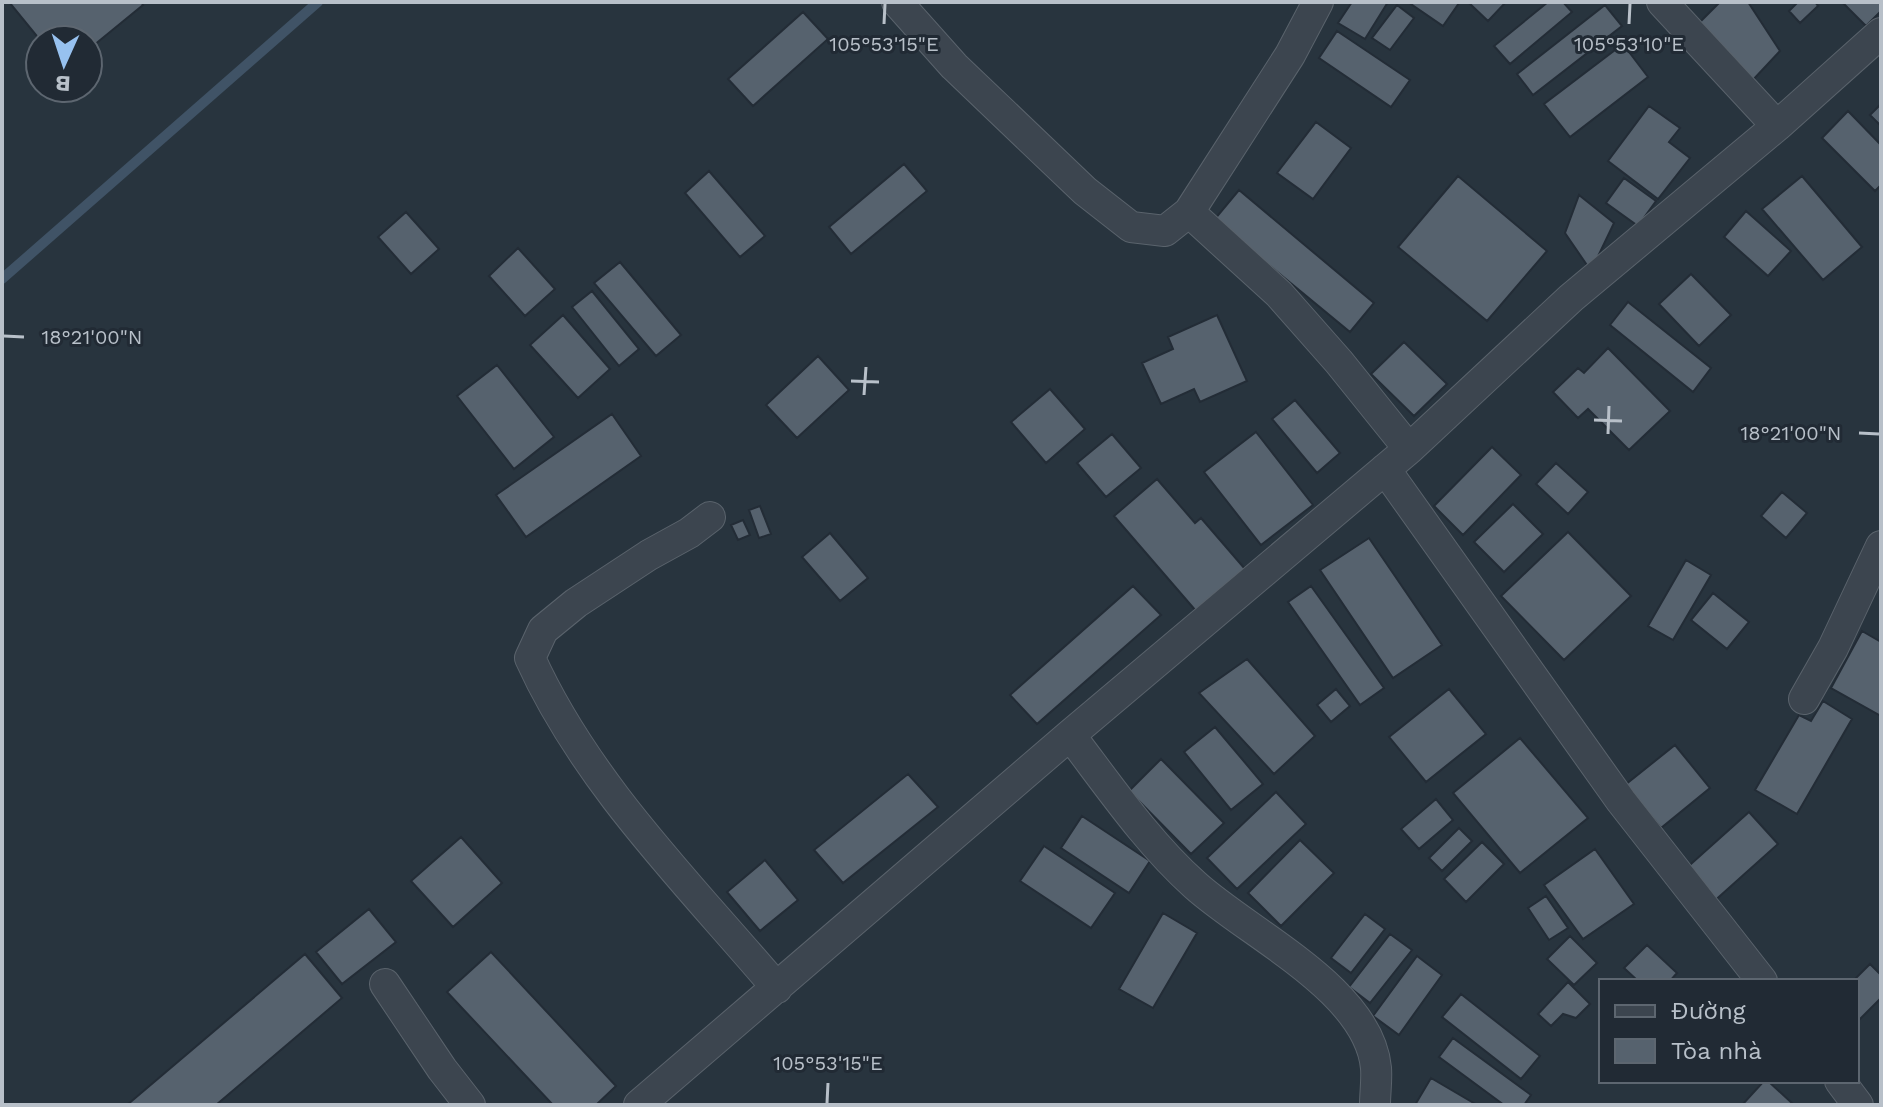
<svg xmlns="http://www.w3.org/2000/svg" width="1883" height="1107" font-family="'Work Sans',sans-serif">
<style>
.lines{fill:none;stroke-linecap:round;stroke-linejoin:round}
.stream{stroke:#405366;stroke-width:10}
.building{fill:#56626e;stroke:#232c36;stroke-width:2}
.minor-casing{stroke:#5a636c;stroke-width:32}
.minor{stroke:#3c454f;stroke-width:30}
.ticks{fill:none;stroke:#b8c0c9;stroke-width:3}
.ticks-label{font-size:20px;text-anchor:middle;fill:#b8c0c9;stroke:#212a34;stroke-width:6;stroke-linejoin:round;paint-order:stroke}
</style>
<rect width="100%" height="100%" fill="#28343e"/>
<g class="lines">
<path class="stream" d="M2,279L318,2"/>
</g>
<path class="building" d="M9,2H141L143,5L88,50V40H40Z
M1352,2H1388L1365,39L1338,23Z
M1408,2H1458L1459,3L1443,26Z
M1468,2H1506L1488,21Z
M1548,2H1563L1572,12L1510,64L1494,46Z
M1720,2H1748L1780,51L1751,82L1693,29Z
M1798,2H1815L1818,6L1800,23L1789,11Z
M1842,2H1881V11L1866,26Z
M1397,5L1414,18L1390,50L1372,38Z
M1605,5L1622,26L1533,95L1517,74Z
M803,12L828,39L753,106L728,79Z
M1337,31L1410,80L1391,107L1319,58Z
M1623,44L1648,77L1570,137L1544,104Z
M1881,104V126L1870,115Z
M1649,106L1680,128L1669,142L1690,158L1658,199L1608,161Z
M1848,111L1881,145V185L1875,191L1822,138Z
M1316,122L1351,148L1313,199L1277,173Z
M904,164L927,191L851,254L829,227Z
M709,171L765,236L740,257L685,193Z
M1458,176L1547,251L1487,321L1398,247Z
M1802,176L1862,247L1823,280L1762,209Z
M1624,178L1656,201L1638,226L1606,203Z
M1239,190L1374,303L1350,332L1214,220Z
M1579,195L1614,223L1591,271L1565,233Z
M1746,211L1791,251L1768,276L1724,237Z
M406,212L439,249L411,274L378,237Z
M518,248L555,289L525,316L489,276Z
M620,262L681,335L656,356L594,283Z
M1691,274L1731,315L1699,346L1659,304Z
M592,291L639,349L619,366L572,307Z
M1628,302L1711,368L1693,392L1610,325Z
M563,315L610,369L578,398L530,345Z
M1217,315L1247,381L1200,402L1194,389L1161,404L1142,363L1173,349L1168,337Z
M1404,342L1447,384L1414,416L1371,374Z
M1608,348L1670,411L1629,450L1588,409L1578,418L1553,392L1578,368L1584,373Z
M818,356L849,390L797,438L766,405Z
M497,365L554,437L514,469L457,396Z
M1050,389L1085,429L1046,463L1011,422Z
M1295,400L1340,453L1317,473L1272,419Z
M612,414L641,456L526,537L496,495Z
M1256,432L1313,505L1261,545L1204,472Z
M1112,434L1141,468L1106,497L1077,463Z
M1492,447L1521,475L1463,535L1434,506Z
M1556,463L1588,492L1568,514L1536,484Z
M1157,479L1195,523L1201,518L1245,569L1196,611L1114,516Z
M1782,492L1807,513L1786,538L1761,516Z
M1513,504L1543,534L1504,572L1474,542Z
M760,506L771,534L759,538L749,510Z
M743,520L750,535L738,540L731,525Z
M1568,532L1631,596L1564,660L1501,596Z
M830,533L868,578L840,601L802,557Z
M1369,538L1442,645L1393,678L1320,570Z
M1686,560L1711,575L1673,640L1648,626Z
M1133,586L1161,615L1037,724L1010,695Z
M1311,586L1384,688L1360,705L1288,602Z
M1713,593L1749,622L1727,649L1691,620Z
M1862,631L1881,642V716L1831,688Z
M1247,659L1315,736L1274,774L1199,693Z
M1336,689L1350,706L1331,722L1317,705Z
M1449,689L1486,734L1426,782L1389,737Z
M1823,701L1852,719L1797,814L1755,790L1799,715L1811,721Z
M1215,727L1263,784L1231,810L1184,752Z
M1520,738L1588,818L1520,873L1453,793Z
M1675,745L1710,788L1661,828L1625,785Z
M1161,759L1224,823L1191,854L1129,791Z
M908,774L938,807L843,883L814,850Z
M1276,792L1306,824L1237,889L1207,858Z
M1436,799L1453,820L1419,849L1401,829Z
M1749,812L1778,844L1711,904L1682,872Z
M1082,816L1150,861L1129,893L1061,848Z
M1459,828L1472,841L1442,871L1429,858Z
M461,837L502,883L453,927L411,881Z
M1300,840L1334,873L1281,926L1248,893Z
M1482,842L1504,864L1466,902L1444,879Z
M1044,846L1115,893L1091,928L1020,881Z
M1595,849L1634,904L1583,939L1544,885Z
M765,860L798,900L760,931L727,892Z
M1546,896L1568,928L1549,940L1528,908Z
M369,909L396,942L342,984L316,952Z
M1163,913L1197,933L1153,1008L1119,989Z
M1365,914L1385,929L1351,973L1331,958Z
M1390,934L1412,950L1370,1003L1349,987Z
M1570,936L1597,963L1574,985L1547,959Z
M1647,945L1677,973L1670,981H1638L1624,968Z
M491,952L616,1086L596,1105H553L447,992Z
M305,954L342,998L216,1105H127Z
M1417,956L1442,975L1399,1035L1373,1016Z
M1870,964L1881,975V998L1857,1022V981H1853Z
M1568,982L1590,1004L1576,1018L1563,1014L1551,1026L1538,1014Z
M1461,994L1540,1056L1521,1079L1442,1017Z
M1453,1038L1531,1095L1524,1105H1504L1439,1057Z
M1431,1078L1477,1105H1415Z
M1764,1081H1768L1794,1105H1742Z"/>
<g class="lines">
<g class="minor-casing">
<path id="minor" d="M897,2L954,66L1085,191L1131,227L1165,231L1189,212L1290,55L1318,2
M1662,2L1777,126
M1189,212L1279,294L1339,362L1409,449
M1385,469L1621,801L1762,981
M710,517L689,533L649,555L576,603L543,630L530,658C587,784 689,884 777,988
M1804,699L1833,648L1881,546
M1070,735C1109,786 1147,842 1195,885C1249,934 1369,990 1376,1068C1377,1080 1375,1093 1375,1105
M385,984L442,1069L470,1105
M1840,1081L1858,1105
M639,1105L1070,735L1409,449L1571,298L1777,126L1881,33"/>
</g>
<use href="#minor" class="minor"/>
</g>
<path class="ticks" d="M884,24L885,4M1629,24L1630,4M4,336L24,337M851,381L879,382M864,395L866,367M1594,420L1622,421M1859,433L1879,434M1608,434L1609,406M827,1103L828,1083"/>
<g class="ticks-label">
<text x="884" y="51">105°53'15"E</text>
<text x="1629" y="51">105°53'10"E</text>
<text x="92" y="344">18°21'00"N</text>
<text x="1791" y="440">18°21'00"N</text>
<text x="828" y="1070">105°53'15"E</text>
</g>
<rect width="1883" height="1107" fill="none" stroke="#b8c0c9" stroke-width="8"/>
<rect x="1599" y="979" width="260" height="104" fill="#212a34" stroke="#5d6670" stroke-width="2"/>
<rect x="1615" y="1005" width="40" height="12" fill="#3c454f" stroke="#5d6670" stroke-width="2"/>
<text x="1671" y="1019" font-size="24" fill="#b8c0c9">Đường</text>
<rect x="1615" y="1039" width="40" height="24" fill="#56626e" stroke="#5d6670" stroke-width="2"/>
<text x="1671" y="1059" font-size="24" fill="#b8c0c9">Tòa nhà</text>
<g transform="translate(64 64) rotate(183)"><circle r="38" fill="#212a34" stroke="#5d6670" stroke-width="2"/>
<path d="M0-6L14 30L0 20L-14 30Z" fill="#97c1ef"/>
<text y="-12" font-size="22" font-weight="bold" text-anchor="middle" fill="#b8c0c9">B</text>
</g>
</svg>
